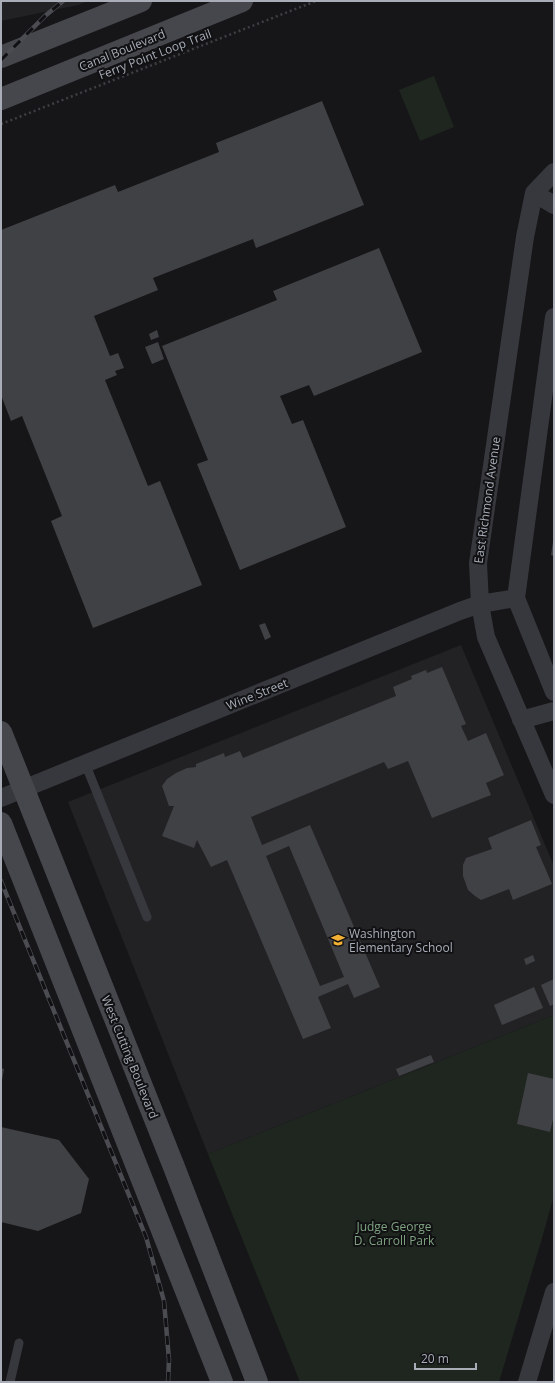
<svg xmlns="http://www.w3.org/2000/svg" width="555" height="1383" font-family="'Open Sans',sans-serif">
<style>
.built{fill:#222225}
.green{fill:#1e261f}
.building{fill:#404145;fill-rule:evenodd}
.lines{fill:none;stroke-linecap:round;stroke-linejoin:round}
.path{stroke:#3d3f44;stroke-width:2.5;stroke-dasharray:2 3;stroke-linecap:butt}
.lane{stroke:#37383d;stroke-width:9}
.street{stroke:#37383d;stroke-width:18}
.secondary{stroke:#45474d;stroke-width:22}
.rail-casing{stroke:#4a4c52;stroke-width:4.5}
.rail{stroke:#111113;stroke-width:3;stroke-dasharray:9;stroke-linecap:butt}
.labels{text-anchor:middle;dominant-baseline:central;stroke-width:4;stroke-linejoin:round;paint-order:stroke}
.street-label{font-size:12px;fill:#a8adb8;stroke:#111113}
.poi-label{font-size:12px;fill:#a8adb8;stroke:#111113;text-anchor:start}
.park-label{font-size:12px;fill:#7fa381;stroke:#111113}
</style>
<rect width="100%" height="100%" fill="#161618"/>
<path class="built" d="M1,1H88L78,5L1,21Z
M461,645L554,866V1015L208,1154L68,802Z"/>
<path class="green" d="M434,76L454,127L420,141L399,90Z
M554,1015V1195L543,1235L499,1382H300L208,1154Z"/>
<path class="building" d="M322,101L364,205L256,248L253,239L153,278L158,290L94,316L110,356L118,353L124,368L115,371L117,375L105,380L148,486L160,481L202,585L93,628L51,521L62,516L22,416L11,421L1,395V230L115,185L118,192L219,152L216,143Z
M379,248L422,352L314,396L309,385L280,396L292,424L303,420L346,527L240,570L197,464L208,460L162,346L277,300L273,291Z
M157,330L159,337L151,340L149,334Z
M158,342L164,359L152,364L145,347Z
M553,542H554V556L551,555Z
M265,623L271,637L265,640L259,625Z
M442,667L466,724L461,726L468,741L486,733L504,775L486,783L491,795L432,818L408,761L388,769L384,762L251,817L262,845L310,825L380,987L354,998L348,984L318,997L331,1028L303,1039L227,860L211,867L197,840L194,848L162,836L174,806H169L162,786L167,779L176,773L187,768L196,767V764L224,753L225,757L240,751L243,758L396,696L393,687L412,679L411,676L426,670L427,673ZM289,846L344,977L320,986L266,856Z
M531,820L541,845L536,847L552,884L513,900L509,889L481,900L475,896L468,890L463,876V865L466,858L492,849L488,838Z
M533,955L535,961L526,965L524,959Z
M554,979V1004L550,1006L541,985Z
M534,987L543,1008L502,1025L494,1005Z
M431,1055L434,1062L399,1076L396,1069Z
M1,1068L4,1069L2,1080H1Z
M528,1073L554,1079V1115L550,1132L517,1124Z
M1,1127L59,1140L89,1179L81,1213L38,1231L1,1222Z"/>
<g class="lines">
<path class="path" d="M1,124L316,1"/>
<path class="lane" d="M85,763L147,917
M10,1382L19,1343"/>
<path class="street" d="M554,172L534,193L525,237L478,563L480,604L486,637L554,795
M534,193L554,205
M554,317L516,598L554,692
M521,720L554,711
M1,798L460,611L480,604L516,598
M527,1382L554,1292"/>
<path class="secondary" d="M1,57L141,1
M1,99L242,1
M1,732L174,1167L257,1382
M1,823L222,1382"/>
<g class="rail-casing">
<path id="rail" d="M1,60L45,16L63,1
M1,881L146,1237L164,1301L169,1360L168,1382"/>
</g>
<use href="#rail" class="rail"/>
</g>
<defs>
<g id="school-bare" transform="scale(1.08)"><path d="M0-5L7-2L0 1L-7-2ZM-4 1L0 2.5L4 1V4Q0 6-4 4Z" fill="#f2b134" stroke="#111113" stroke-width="2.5" paint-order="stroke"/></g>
</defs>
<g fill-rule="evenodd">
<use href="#school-bare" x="338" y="940"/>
</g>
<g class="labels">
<g class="street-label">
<text transform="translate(122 50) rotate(-22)">Canal Boulevard</text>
<text transform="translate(155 54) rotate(-21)">Ferry Point Loop Trail</text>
<text transform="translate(487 500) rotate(-82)">East Richmond Avenue</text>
<text transform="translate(257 694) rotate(-22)">Wine Street</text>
<text transform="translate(130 1057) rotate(68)">West Cutting Boulevard</text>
</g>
<g class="poi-label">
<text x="349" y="933">Washington<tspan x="349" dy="14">Elementary School</tspan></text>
</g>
<g class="park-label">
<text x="394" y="1226">Judge George<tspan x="394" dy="14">D. Carroll Park</tspan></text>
</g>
</g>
<rect width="555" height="1383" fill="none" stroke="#a8adb8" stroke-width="4"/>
<path d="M415 1363v6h61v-6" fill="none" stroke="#a8adb8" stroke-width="2"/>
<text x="421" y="1363" font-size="12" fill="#a8adb8" stroke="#111113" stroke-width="3" paint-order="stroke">20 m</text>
</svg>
